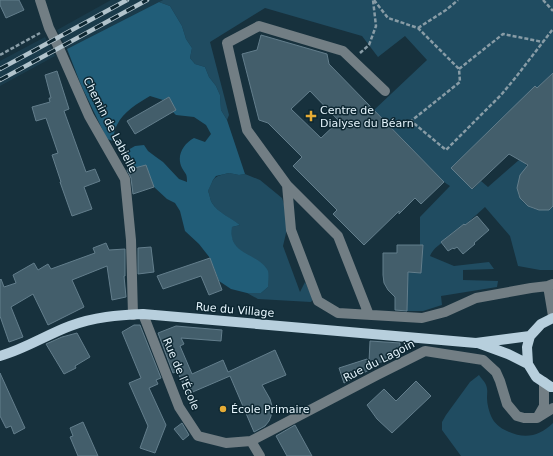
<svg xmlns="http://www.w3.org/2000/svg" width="553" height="456" font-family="'DejaVu Sans',sans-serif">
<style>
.built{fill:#1a3b4b}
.green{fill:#204c61}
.forest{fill:#215d78}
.building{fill:#435e6b;stroke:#637e8c;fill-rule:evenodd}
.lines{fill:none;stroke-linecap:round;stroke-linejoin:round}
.path{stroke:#889ca6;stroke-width:2.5;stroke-dasharray:4 2;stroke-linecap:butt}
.minor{stroke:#727e84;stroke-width:10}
.major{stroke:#b7cfdd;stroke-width:10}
.rail-casing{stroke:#b1c3cc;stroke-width:4.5}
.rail{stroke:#0d2732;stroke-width:3;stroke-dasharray:9;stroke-linecap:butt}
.poi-dot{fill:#e6ac36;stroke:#0d2732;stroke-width:1.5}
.labels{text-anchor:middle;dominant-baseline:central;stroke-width:3;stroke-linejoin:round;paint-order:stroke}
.poi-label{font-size:11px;fill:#e5f4fc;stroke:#0d2732;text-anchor:start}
.street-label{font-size:11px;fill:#e5f4fc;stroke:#0d2732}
</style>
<rect width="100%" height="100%" fill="#17313d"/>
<path class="built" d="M111,0H163L67,49L57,30Z
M45,37L55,56L0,86V61Z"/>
<path class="green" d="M163,0H553V73L537,88L535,87L451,168L473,189L481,181L488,187L519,160L521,161L524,160L527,167C525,172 518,186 518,191C518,201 532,210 541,210C546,210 549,209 553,206V270H540L518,266L510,236L485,207L465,225L464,224L447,237L448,238C441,244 433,248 430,256L454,266L489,262L494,269L463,270V280L498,281L497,287L441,296L442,305L423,311H407L408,281L405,272L421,273L423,246L420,245V217L450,186L444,182L374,110L427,60L405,36L378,57L362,36L265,8L210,42L229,115L227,120L221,110L220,95L216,86L209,77L205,67L195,64L190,58L192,48L186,39L182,26L170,6L159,2Z
M229,173L239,175L245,174L260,180L282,198L286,210L287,229L283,246L300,292L305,282L313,299L311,302L258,299L247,293H261L268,287V273L235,246L231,236L232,227L240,225C232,219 217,212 212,203C210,200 210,195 208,191C215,176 213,177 229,173Z
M479,375C481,378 485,382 486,385C488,390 487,393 487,398C487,404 489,411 491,416C494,423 500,428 507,431C524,439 539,437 553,423V456H461L442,430V422L446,415L470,382Z"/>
<path class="forest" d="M159,2L170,6L182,26L186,39L192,48L190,58L195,64L205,67L209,77L216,86L220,95L221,110L227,120L245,174L239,175L229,173L216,176L213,180L208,191C210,195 210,200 212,203C217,212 233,219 240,225L232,227C232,230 231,234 232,237C235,255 260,255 268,271C269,275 268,282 268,287L261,293H247L231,289L219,281L210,258L199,244L185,231L180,211L175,203L167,199L154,187L146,165L132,169C129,163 128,157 128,150L135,146L144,145L148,151L156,157L163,162L179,179L187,182C187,173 186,175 182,168C176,156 183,144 194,138L205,142L211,134L206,125L194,117L176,115L173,112L176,110L174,106L171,107L172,103L169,97L163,100L150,96C138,103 123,112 117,125C114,130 114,136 113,141L107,139L81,85L67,49Z"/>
<path class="building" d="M0,0H19L24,10L6,18L0,5Z
M261,35L327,54L329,64L444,182L421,204L415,198L399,214V211L364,245L333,214L337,210L293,166L302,157L268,123L259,120L242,54L257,50ZM310,91L339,121L321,138L291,109Z
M57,71L69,109L64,111L86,172L95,169L100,181L84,187L92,209L72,216L60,182H61L52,155L58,153L46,118L36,121L32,107L50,102L49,98H51L45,75Z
M553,73V206L549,210H539L528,206L520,198L517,188L520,175L528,165L509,154L472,189L451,168L535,86L537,88Z
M169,97L176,110L135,134L127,121Z
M146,165L154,187L133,194L131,178L127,170Z
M477,216L489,230L474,243L475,244L463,254L457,247L454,249L453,248L448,251L441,242L464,224L465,225Z
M106,243L109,250L125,249V276H124L126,297L112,300L107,266L72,280L84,307L48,325L33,294L11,307L23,337L9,342L0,316V280L1,279L4,287L16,283L13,275L34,263L38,270L48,264L51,269L95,253L93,248Z
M397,245H423L421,273L408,272L407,311L395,310V297L388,290L384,283L383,275V253H397Z
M151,247L154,272L138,274V248Z
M210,258L222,290L209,295L201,276L163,289L157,276Z
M134,325H140L161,378L156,380L158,384L149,388L166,425L155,453L140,448L148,426L129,383L141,378L122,332Z
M176,326L222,330L221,341L181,338L184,344L180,346L192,374L223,360L228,372L275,350L286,375L262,385L270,399L272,406L271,416L269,421L265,426L254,432L230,376L188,394L177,371L173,373L158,333Z
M77,333L90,357L75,366L76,368L64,374L46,344L62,337Z
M370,341L400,343V355H389L388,360L370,365L371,369L344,383L339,368L367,359L369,362Z
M0,373L25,428L14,434L11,426L6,428L0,416Z
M416,381L431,396L392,433L377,419L367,405L384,389L396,401Z
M83,422L98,456H78L70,437L73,436L70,428Z
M182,423L189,435L183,440L174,429Z
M295,425L312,456H287L276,436Z"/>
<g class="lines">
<path class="path" d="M374,0L388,18L418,28L459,69L460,82L411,121L446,150L501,95L516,77L553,29
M543,0L553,11
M418,28L446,10L458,0
M360,53L369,45L376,26L373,0
M0,55L40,33
M459,69L503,34L543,42"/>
<path class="minor" d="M40,0L49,28L59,48L89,116L125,179L131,240L133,315
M385,91L343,51L259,26L227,43L247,130L287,185L291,230L318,301L338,313L422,318L445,312L476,298L531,288L548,286L553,284
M287,185L338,236L369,315
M548,286L553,316
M143,314L179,407L198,436L226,443L251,441L377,375L425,351L483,360L496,372L500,381L507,404L517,416L524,418H537L553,408
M537,418L544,406V382
M251,441L260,456"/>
<path class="major" d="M553,318L541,324L530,336L527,347L528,364L536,377L551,387H553
M478,343L508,354L528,364
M0,356C25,349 46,335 70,326C94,317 118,315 143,314L476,343L530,336"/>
<g class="rail-casing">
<path id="rail" d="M0,69L127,0
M0,80L147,0"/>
</g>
<use href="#rail" class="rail"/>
</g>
<g class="poi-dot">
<path d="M309 110h4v4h4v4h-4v4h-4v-4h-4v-4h4z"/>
<circle cx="223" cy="409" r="4"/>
</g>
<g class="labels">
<g class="poi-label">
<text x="320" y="110">Centre de<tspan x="320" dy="13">Dialyse du Béarn</tspan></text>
<text x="231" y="409">École Primaire</text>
</g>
<g class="street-label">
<text transform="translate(110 125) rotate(63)">Chemin de Labielle</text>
<text transform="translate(235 310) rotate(5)">Rue du Village</text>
<text transform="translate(379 361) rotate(-27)">Rue du Lagoin</text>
<text transform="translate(181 374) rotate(67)">Rue de l'École</text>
</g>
</g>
</svg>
